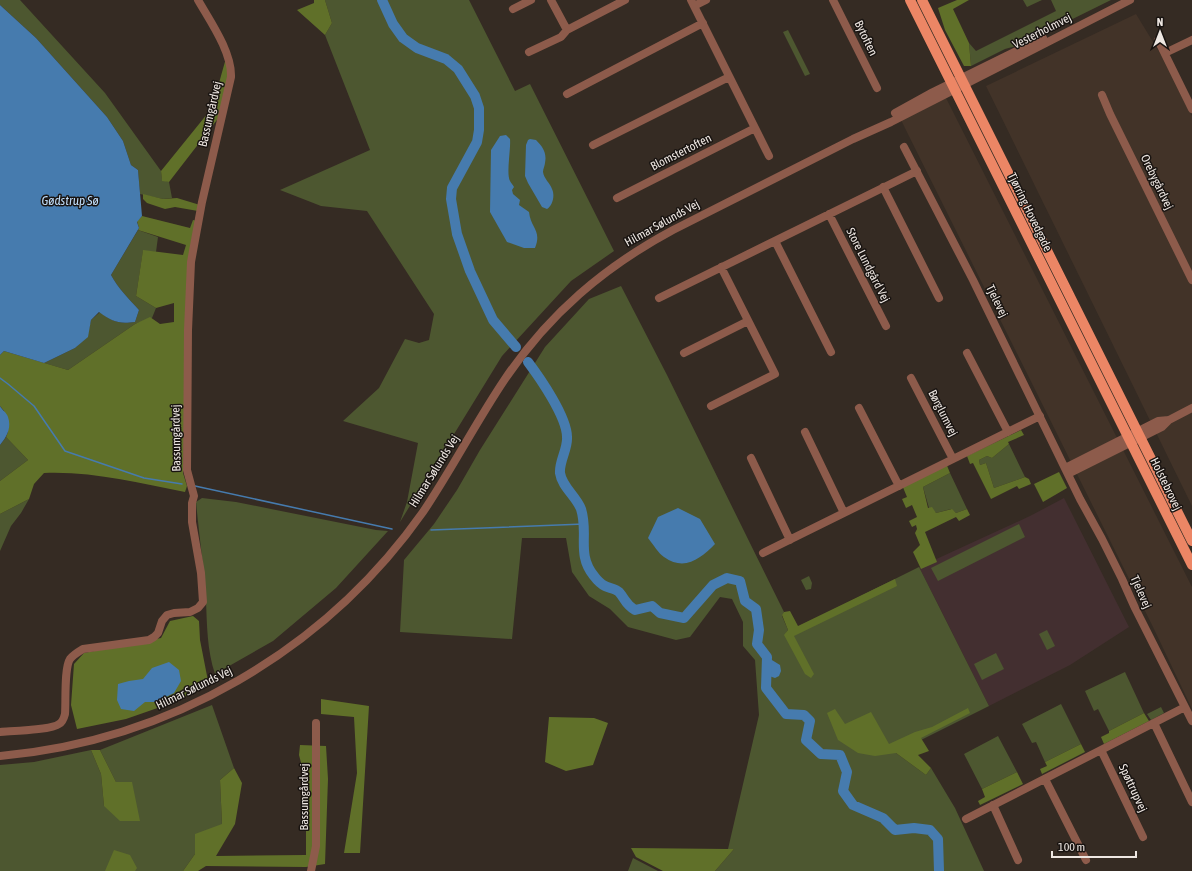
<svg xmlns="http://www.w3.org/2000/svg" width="1192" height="871" font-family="'Asap Condensed',sans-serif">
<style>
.built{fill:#423328}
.education{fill:#432f30}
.green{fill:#4d5730}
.forest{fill:#607029}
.water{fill:#467bae}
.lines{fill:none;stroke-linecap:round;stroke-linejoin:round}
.stream{stroke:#467bae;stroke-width:1.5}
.river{stroke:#467bae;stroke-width:10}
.minor{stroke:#8d5b4b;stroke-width:8}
.major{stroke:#ec8665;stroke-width:10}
.labels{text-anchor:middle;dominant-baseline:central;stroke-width:3;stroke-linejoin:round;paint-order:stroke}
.street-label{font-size:12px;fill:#eee7e2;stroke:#191411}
.water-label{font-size:13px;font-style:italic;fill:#bfdcf9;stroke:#191411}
</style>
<rect width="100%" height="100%" fill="#352b23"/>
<path class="built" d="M1136,14L1161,55L1192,116V506L986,86Z
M946,98L1192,587V709L1154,629L900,118Z"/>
<path class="education" d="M1064,498L1129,627L1070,665L989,706L919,567L1030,516Z"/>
<path class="green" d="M0,0H20L105,93L161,171L162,180L169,182L172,198L163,199L140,194L138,170L131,165L123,141L107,117L36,38L0,5Z
M325,0H469L515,91L530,84L614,251L571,281L502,356L400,522L407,502L418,443L343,421L379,388L405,339L419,343L429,340L434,314L367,211L321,206L280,190L370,150L325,35L332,23Z
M1023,0H1042L1027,7Z
M1051,0H1111L1020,45L1005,49L971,66L969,43L976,51L1056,11Z
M788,30L810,74L805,76L783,32Z
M138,230L158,237L156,252L143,251L136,296L156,308L152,318L135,324L68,370L44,363L75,348L87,337L91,320L100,312C113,322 118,324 135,322L139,310C129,299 118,288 111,275Z
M621,286L667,375L784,612L782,616L788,630L786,633L919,567L989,706L895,753H896L926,775L931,768L955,808L984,871H715L734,849H728L759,715L755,660L743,646V622L732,599L720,597L690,637L676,640L628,627L610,609L589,596L572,572L566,538H522L512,639L400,632L404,560L434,524L457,490L480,450L545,347L589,299Z
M6,437L28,460L0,481V445Z
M1009,444L1025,477L994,488L986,463L980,465L979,460L987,456L992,458Z
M950,473L967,509L956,513L951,509L936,513L929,508L923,487Z
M202,498L236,502L376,530L388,531L336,588L273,641L215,674C207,650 207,625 206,601C204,568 199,535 196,502Z
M29,499L21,513L11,526L0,551V514Z
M1019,524L1025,537L938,581L931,568Z
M809,576L812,583L811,589L806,590L801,580Z
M1047,630L1055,646L1047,650L1039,634Z
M996,653L1004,669L982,680L974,664Z
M1125,672L1144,713L1109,731L1098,709L1094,711L1085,691Z
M1061,704L1081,744L1045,762L1036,742L1032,743L1022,724Z
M212,705L234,768L220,780L222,825L195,854L183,871H0V765L34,762L91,750L101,774L104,806L116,782L100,750Z
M1161,707L1164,713L1151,720L1147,714Z
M998,736L1017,772L982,789L964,754Z
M633,858L658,871H628Z"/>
<path class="forest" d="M314,0H325L332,23L325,35L297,10L314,3Z
M957,0H969L953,9L969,43L971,66H964L945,30L938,8Z
M226,58L230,73L220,116L169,182L162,181L161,171L212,108Z
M143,194L163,199L177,198L200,205L198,211L175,207L165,209L147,203L143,199Z
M142,216L190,228L193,220L198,221L190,256L183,473L187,486L185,492C139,483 92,471 44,473L34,484L29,499L0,514V481L28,460L6,437L8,432L4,411L0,406V355L4,351L68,370L135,324L150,317L160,324L174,322V303L156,308L136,296L143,250L183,255L186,245L138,230L139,228L137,221Z
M1021,430L1024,435L1008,442L1009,444L992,458L987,456L979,460L980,465L986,463L994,488L1025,477L1029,479L1031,484L1019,489L1017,486L991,499L973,463L970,464L967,456Z
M946,463L950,473L923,487L928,508L932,507L936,513L952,509L956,513L967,509L970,515L959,521L956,517L925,532L937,562L921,569L913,552L920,545L915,533L917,529L916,525L912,527L909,521L917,517L912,505L906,508L902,499L907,497L902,485Z
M1059,472L1067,488L1043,502L1034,484Z
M895,579L897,586L794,636L814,674L811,678L805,674L784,635L788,630L782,615L784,612L790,611L798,626Z
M193,616L199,621L200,640L209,686L169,704L126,719L77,729L71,705L74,664L84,653L161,638L170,621Z
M321,699L369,706L360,853H344L357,773L354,717L321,714Z
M968,708L970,713L921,738L929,751L918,755L931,768L926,775L896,753L875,756L858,753L838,740L827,713L835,709L845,724L871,712L889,744L915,732L932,727Z
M1144,713L1149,721L1104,744L1101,737L1109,733V731Z
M549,717L594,718L608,723L593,765L566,771L545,762Z
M1081,744L1085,752L1042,774L1040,769L1047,766L1045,762Z
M300,745L326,746L328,779L325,864L306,867L206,866L198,871H183L195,854V834L222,824L220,780L234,768L242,783L235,824L216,856L306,855V782L299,755Z
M91,750H100L116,782H132L140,821H120L104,806L101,774Z
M1017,772L1023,784L980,805L978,801L985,797L982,789Z
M631,848L728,849H734L715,871H663L636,857Z
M114,850L130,855L137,868L135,871H105Z"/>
<path class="water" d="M0,5L36,38L107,117L123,141L131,165L138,170L142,216L137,222L139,228L111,275C118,288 129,299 139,310L135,322C118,324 113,322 99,312L91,320L88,337L75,348L44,363L4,351L0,355Z
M506,135L510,139C511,149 506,174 510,181C511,183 513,185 514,187L512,190L513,194L520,200L519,205L529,212C531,229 542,230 535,248H524L507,242L490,212L491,150L500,136Z
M530,139L536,140C543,147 547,153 545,163C545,165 543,169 543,172C544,179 550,183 552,189C555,195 553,205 547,209L542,207L528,183L525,176L526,145L528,140Z
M0,406C2,410 7,413 8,417C12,428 6,438 0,445Z
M678,508L700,519L715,544C701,558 685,572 664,557C658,553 653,544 648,538L658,517Z
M767,657L780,665L781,671L779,676L775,678L766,675Z
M169,662L179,670L181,681L174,693L156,702H145L134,711L121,709L117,700L118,684L129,681L143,679L152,668Z"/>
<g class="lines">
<path class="stream" d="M0,378L8,384L34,406L65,451L144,478L182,484
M195,486L392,529
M431,530L584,524"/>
<path class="river" d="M382,0L393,24L403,38L417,48L446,59L458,69L475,96L479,108V130L477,142L452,188L451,199L457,234L470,271L493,320L516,347
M528,362C540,378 567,417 567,437C568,449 559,461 560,473C562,487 576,496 581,509C589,534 576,554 594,576C597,580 601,584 605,586C609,588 616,589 619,592C626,600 625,604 635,610L652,606L660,613L684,618L713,585L727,578L740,581L745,601L756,609L759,630L757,644L767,657L766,688L786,714L804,715L810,721L806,740L821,754L840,755L847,772L843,791L853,805L883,818L895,830L914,828L930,830L938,839L939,871"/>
<path class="minor" d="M551,0L567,30L625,0
M691,0L769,156
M833,0L877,88
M694,6L706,0
M513,9L531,0
M1158,40L1192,109
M529,52L561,37L567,30
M1165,53L1192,40
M567,94L703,23
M1102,95L1110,114L1192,280
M895,113L933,92L1043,38
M593,145L729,77
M904,147L973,280L1080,499L1102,539L1122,579L1135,608L1192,721
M883,187L939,298
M617,198L755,128
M829,214L886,326
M775,241L831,352
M659,298L917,171
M684,353L748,321
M967,353L1008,432
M911,378L953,459
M711,406L775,374L721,267
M859,408L899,486
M805,432L844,513
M751,458L790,540
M1065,468L1158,421L1169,420L1192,408
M1068,474L1162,427L1169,420
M763,553L1040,416
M1154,723L1192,802
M0,732C11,731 52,730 59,724C63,722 64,718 65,714C66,701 64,668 70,659C73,655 78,652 83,649L149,640L154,637L158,633L162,621L167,615L174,613L190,612L198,608L203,602L201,573L192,522V503L194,496L187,470L188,330L191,262L202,202L231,77C232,52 210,21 198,0
M1101,750L1143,837
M0,756C169,741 325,651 423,512C452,469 476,422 505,379C549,314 604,267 673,230L853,139L891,122L1130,0
M1045,779L1086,860
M993,805L1018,860
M966,819L1185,707
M311,871L316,846V723"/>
<path class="major" d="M910,0L1192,565
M922,0L1192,541"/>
</g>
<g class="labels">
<g class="street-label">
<text transform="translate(1042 31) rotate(-27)">Vesterholmvej</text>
<text transform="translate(866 38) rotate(64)">Bytoften</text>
<text transform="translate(210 114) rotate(-77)">Bassumgårdvej</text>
<text transform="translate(681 152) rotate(-27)">Blomstertoften</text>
<text transform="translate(1157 182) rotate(64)">Orebygårdvej</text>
<text transform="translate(1030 212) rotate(64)">Tjørring Hovedgade</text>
<text transform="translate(662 223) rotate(-29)">Hilmar Sølunds Vej</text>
<text transform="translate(868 265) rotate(63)">Store Lundgård Vej</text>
<text transform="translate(997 301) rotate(64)">Tjelevej</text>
<text transform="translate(943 413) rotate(63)">Børglumvej</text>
<text transform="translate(176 438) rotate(-91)">Bassumgårdvej</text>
<text transform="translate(434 471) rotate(-58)">Hilmar Sølunds Vej</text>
<text transform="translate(1166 484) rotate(64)">Holstebrovej</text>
<text transform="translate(1141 592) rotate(66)">Tjelevej</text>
<text transform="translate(194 688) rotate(-26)">Hilmar Sølunds Vej</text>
<text transform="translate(1133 788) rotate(65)">Spøttrupvej</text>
<text transform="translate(304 797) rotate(-90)">Bassumgårdvej</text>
</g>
<g class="water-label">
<text x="70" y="200">Gødstrup Sø</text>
</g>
</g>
<g transform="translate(1160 32)" stroke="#191411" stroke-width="3" paint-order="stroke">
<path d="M0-3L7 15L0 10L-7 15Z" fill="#eee7e2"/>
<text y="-6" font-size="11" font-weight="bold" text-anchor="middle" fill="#eee7e2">N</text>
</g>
<path d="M1052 851v6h84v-6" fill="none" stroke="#eee7e2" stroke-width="2"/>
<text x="1058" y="851" font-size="12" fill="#eee7e2" stroke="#191411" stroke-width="3" paint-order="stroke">100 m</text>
</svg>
